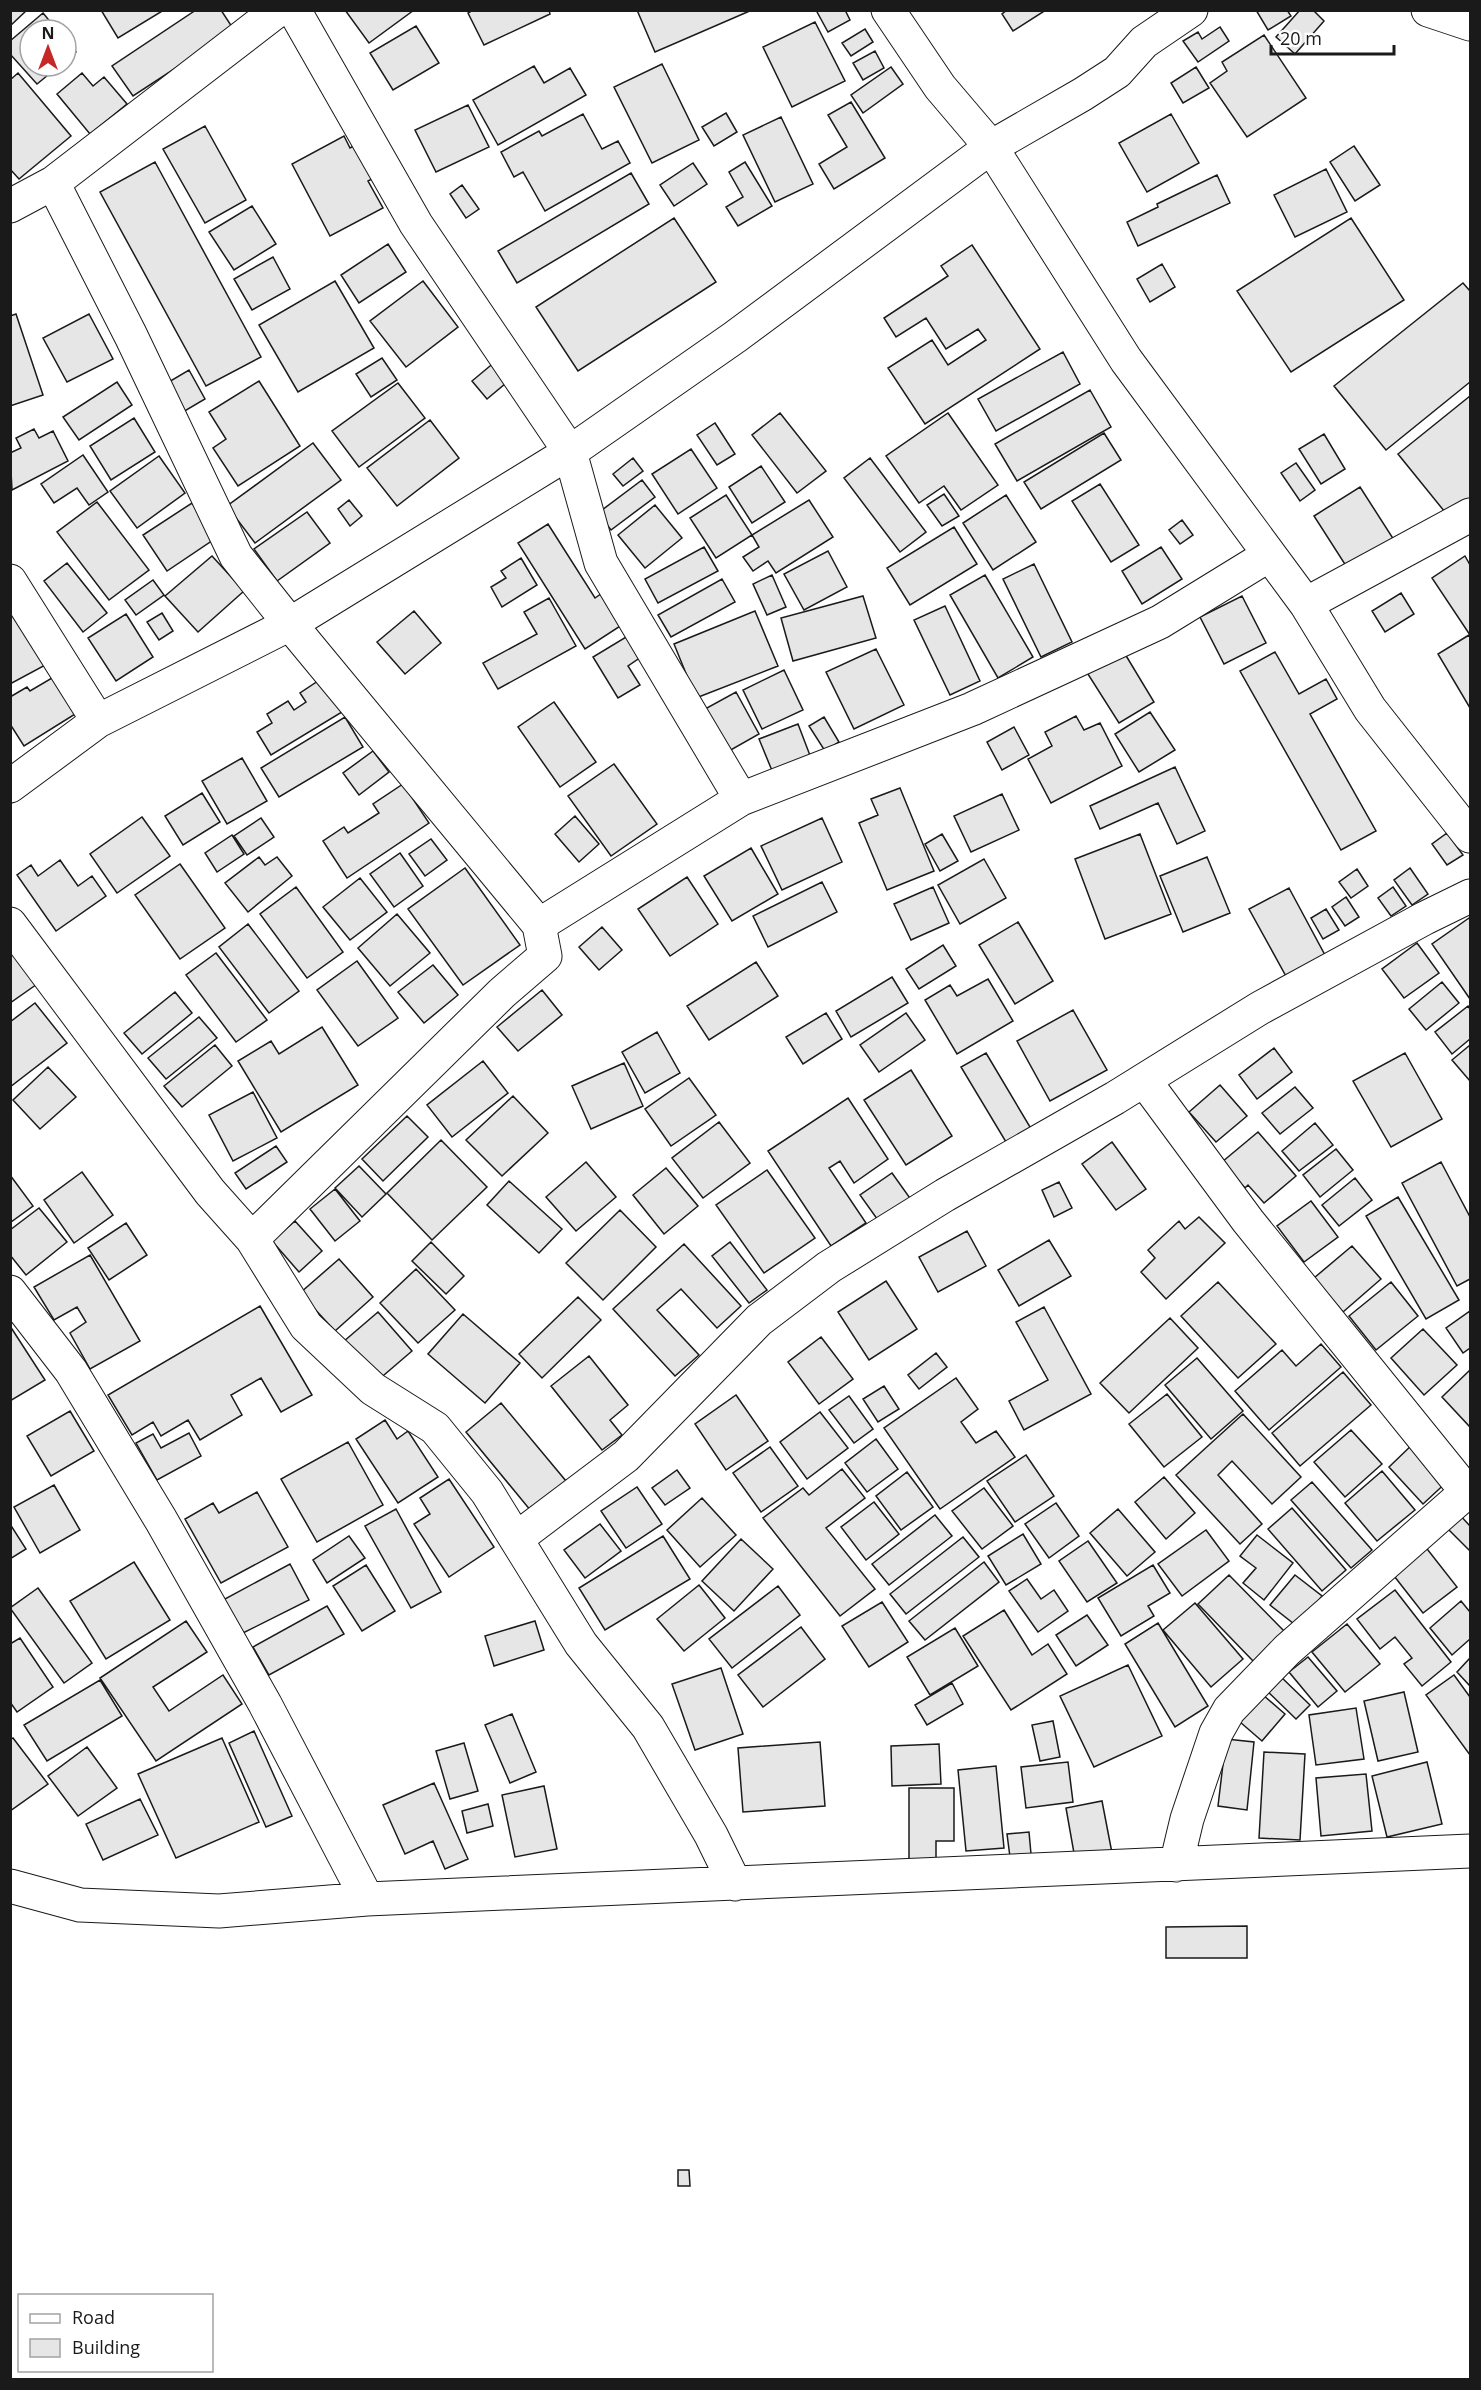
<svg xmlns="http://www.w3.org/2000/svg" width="1481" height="2390" font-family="'Open Sans',sans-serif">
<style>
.building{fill:#e6e6e6;stroke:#1a1a1a;stroke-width:1.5}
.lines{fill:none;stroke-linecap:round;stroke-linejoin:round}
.street-casing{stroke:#1a1a1a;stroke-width:35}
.street{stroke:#fff;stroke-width:33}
</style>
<rect width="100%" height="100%" fill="#fff"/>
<path class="building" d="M10,10H27L10,26Z
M101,10H164L118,38Z
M196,10H221L234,30L133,96L112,66Z
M345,10H414L369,43Z
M473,10H549L550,14L484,45L468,13Z
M637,10H752L655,52Z
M816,10H845L850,20L828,32Z
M1007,10H1046L1013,31L1002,14Z
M1256,10H1287L1291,16L1268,30Z
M1300,10H1313L1324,21L1295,54L1276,37Z
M43,13L57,30H30V66H59L37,84L10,54V41Z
M815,22L845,81L792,107L763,47Z
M416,26L439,63L393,90L370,53Z
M1220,27L1229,41L1198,62L1183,41L1198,32L1202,39Z
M865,29L873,42L851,56L842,43Z
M1264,35L1306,98L1247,137L1210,83L1227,71L1222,62Z
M66,40L76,52L66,60Z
M875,51L884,68L863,80L853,63Z
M662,64L699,140L652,163L614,87Z
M534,66L544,83L570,68L586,95L498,145L473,100Z
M891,67L903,84L863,113L851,95Z
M1196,67L1209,88L1183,103L1171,83Z
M18,73L71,136L19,179L10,169V80Z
M82,73L93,86L104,77L127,104L90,134L57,94Z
M851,102L885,158L834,189L819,164L847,147L828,115Z
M468,105L489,147L436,172L415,130Z
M726,113L737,132L714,146L702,127Z
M583,114L602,149L618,141L630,163L545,211L523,172L514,177L501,152L539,131L542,136Z
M1171,114L1199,163L1147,192L1119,143Z
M781,117L813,184L775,202L743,135Z
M205,126L246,200L205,223L163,149Z
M344,136L350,148L363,141L381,174L368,181L383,208L330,236L292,164Z
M1354,146L1380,185L1355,201L1330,162Z
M155,162L261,357L206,386L100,192Z
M745,162L772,206L738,226L726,207L743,197L729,172Z
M693,163L707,184L674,206L660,185Z
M1326,169L1347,212L1295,237L1274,195Z
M631,173L649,204L517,283L498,251Z
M1217,175L1230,203L1138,246L1127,222L1158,207L1157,204Z
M462,185L479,209L466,218L450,194Z
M252,206L276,244L234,270L209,232Z
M674,218L716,282L578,371L536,307Z
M1351,218L1404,300L1291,372L1237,291Z
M388,244L406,272L359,303L341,275Z
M972,245L1040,349L925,424L888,368L932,340L948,365L986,340L978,329L946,349L926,318L896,337L884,318L948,276L941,266Z
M273,257L290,289L252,310L234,279Z
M1162,264L1175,287L1150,302L1137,279Z
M335,281L374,348L298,392L259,325Z
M423,281L458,327L406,367L370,321Z
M1463,283L1470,291V382L1386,450L1334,386Z
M16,314L43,395L10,406V316Z
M89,314L113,359L67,382L43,338Z
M1063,352L1080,384L996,431L978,399Z
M382,358L397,380L371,397L356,374Z
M496,361L511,379L487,399L472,381Z
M189,370L205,399L183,412L167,383Z
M259,381L300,446L238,486L213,448L226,439L209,412Z
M117,382L132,405L79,440L63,417Z
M398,383L425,418L359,467L332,431Z
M1090,390L1111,427L1017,481L995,444Z
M1470,396V500L1449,517L1398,454Z
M780,413L826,471L797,493L752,435Z
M948,413L998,485L961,510L944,486L919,503L886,456Z
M134,418L155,452L111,480L90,446Z
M430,420L459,458L397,506L367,468Z
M715,423L735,454L717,465L697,435Z
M34,429L39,438L53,431L68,461L12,490L10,453L21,448L16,438Z
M1104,433L1121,460L1041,509L1024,482Z
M1324,434L1345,469L1321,484L1299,449Z
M313,443L341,480L255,543L227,506Z
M691,449L717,488L678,514L652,474Z
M83,455L108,492L89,505L77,488L54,503L41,484Z
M159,456L185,493L137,528L110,491Z
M633,458L643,471L623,486L613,474Z
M870,458L926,532L900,552L844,478Z
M1296,463L1315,490L1300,501L1281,473Z
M761,466L785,502L752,523L729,487Z
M642,480L655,497L611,530L598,513Z
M1100,484L1139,545L1111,562L1072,501Z
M1360,487L1394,540L1348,569L1314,516Z
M944,494L959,516L942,526L927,505Z
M726,495L752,535L716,558L690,518Z
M1006,495L1036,542L993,570L963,523Z
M349,500L362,516L350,526L338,509Z
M809,500L833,537L776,573L768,561L753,571L743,557L759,547L752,535Z
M97,502L149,570L109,600L57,532Z
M192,503L216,538L167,571L143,535Z
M655,505L682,538L645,568L618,535Z
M307,512L330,543L277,581L254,549Z
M1182,520L1193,535L1180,544L1169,530Z
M548,524L595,598L608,589L628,621L585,649L518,543Z
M954,527L977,564L910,605L887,568Z
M704,547L718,571L658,603L645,579Z
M1161,547L1182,579L1142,604L1122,571Z
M828,551L847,587L804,610L784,574Z
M212,556L244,591L198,632L165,596Z
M1465,556L1470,565V635L1432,578Z
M521,558L537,585L502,607L491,587L506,578L501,571Z
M67,563L107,613L83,632L44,581Z
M1034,564L1072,642L1041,657L1003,579Z
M772,575L786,607L767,615L753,584Z
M985,575L1033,657L998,678L950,595Z
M722,579L735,602L671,637L658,615Z
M153,580L164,595L136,615L125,600Z
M1401,593L1414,614L1385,632L1372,611Z
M863,596L876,638L793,661L781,618Z
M1242,596L1266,643L1224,664L1200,617Z
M549,598L576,646L498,689L483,663L537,634L524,612Z
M945,606L980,681L950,695L914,620Z
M20,608L51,662L10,684V613Z
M414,611L441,643L405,674L377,642Z
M755,611L778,666L696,698L674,644Z
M162,613L173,631L159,640L147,622Z
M126,614L153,657L116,681L88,638Z
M631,634L644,655L628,666L640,685L618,698L593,657Z
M1469,635L1470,638V708L1438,654Z
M876,649L904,705L854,729L826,672Z
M1122,649L1154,702L1119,723L1086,671Z
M1275,652L1299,694L1326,679L1337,699L1310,714L1376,831L1341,850L1240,671Z
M784,670L803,710L762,729L743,690Z
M57,675L80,711L24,746L10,724V697L27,687L30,691Z
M321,679L342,712L271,755L257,732L272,723L267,714L288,701L294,710L306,702L300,693Z
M736,692L759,734L729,751L705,709Z
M554,702L596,762L560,787L518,727Z
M1150,712L1175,750L1139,772L1115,734Z
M1076,716L1084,730L1100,723L1122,766L1051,803L1028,759L1052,746L1045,732Z
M345,717L363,747L279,797L261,768Z
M824,717L839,742L825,751L809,726Z
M798,724L811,758L773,773L759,739Z
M1014,727L1029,755L1002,770L987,742Z
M373,751L389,772L359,795L343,773Z
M242,758L267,801L227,824L202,781Z
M614,764L657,824L611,856L568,796Z
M1175,767L1205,831L1177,844L1158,803L1100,829L1090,806Z
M403,784L429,823L347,878L323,841L344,827L348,833L379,813L373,804Z
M900,788L934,871L887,890L859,823L878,815L871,799Z
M202,793L220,822L183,845L165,816Z
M1002,794L1019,830L971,852L954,816Z
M575,816L599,844L579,862L555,834Z
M142,817L170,856L117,893L90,854Z
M261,818L274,837L247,855L234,836Z
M822,818L842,862L782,890L761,846Z
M1447,833L1463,855L1447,865L1432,844Z
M942,834L958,861L940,871L925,844Z
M1140,834L1171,914L1105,939L1075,859Z
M232,835L244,854L217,872L205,853Z
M431,839L447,860L425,876L409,854Z
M751,848L778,894L732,921L704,876Z
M400,853L423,886L394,907L370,874Z
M259,857L265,865L277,857L292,876L248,912L225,883Z
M1207,857L1230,913L1183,932L1160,876Z
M984,859L1006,898L960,924L938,885Z
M60,860L78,886L92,876L106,896L56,931L17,875L31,865L38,876Z
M180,864L225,928L180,959L135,895Z
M465,868L520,945L463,985L408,909Z
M1410,868L1428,894L1412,905L1394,880Z
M1357,869L1368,886L1351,898L1339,882Z
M687,877L718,924L670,956L638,909Z
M360,878L387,912L350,940L323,907Z
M822,882L837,912L768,947L753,916Z
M296,887L343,952L307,978L260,914Z
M933,887L949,923L911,940L894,904Z
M1393,887L1406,906L1391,916L1378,898Z
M1289,888L1326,957L1287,978L1249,909Z
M1346,897L1359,917L1345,926L1332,907Z
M1326,909L1339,930L1323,939L1311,918Z
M397,914L430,953L390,986L358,948Z
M1469,918L1470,920V999L1432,944Z
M1018,922L1053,981L1015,1004L979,945Z
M248,924L299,991L269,1013L219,947Z
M602,927L622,950L599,970L579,947Z
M1417,943L1439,973L1404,998L1382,969Z
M943,945L956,966L919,989L906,969Z
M10,950L40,982L10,1003Z
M216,953L267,1020L236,1042L186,975Z
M357,961L398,1018L358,1046L317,990Z
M756,962L778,996L709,1040L687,1006Z
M433,965L458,995L424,1023L398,992Z
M892,977L908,1003L851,1037L836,1011Z
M988,979L1013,1021L957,1054L925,1000L950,985L957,996Z
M1442,982L1459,1003L1426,1030L1409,1009Z
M542,990L562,1015L518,1051L497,1027Z
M175,992L192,1013L142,1054L124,1033Z
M35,1003L67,1043L10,1087V1022Z
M1468,1006L1470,1009V1039L1452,1054L1435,1032Z
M1073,1010L1107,1070L1050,1101L1017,1041Z
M826,1013L842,1039L803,1064L786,1037Z
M906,1013L925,1040L879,1072L860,1045Z
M199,1017L217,1038L166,1079L148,1058Z
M322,1027L358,1085L281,1132L238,1061L271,1041L279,1054Z
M657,1032L680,1073L645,1093L622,1052Z
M215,1045L232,1066L182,1107L164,1086Z
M1470,1045V1081L1452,1060Z
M1274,1048L1292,1072L1257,1099L1239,1075Z
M986,1053L1033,1132L1009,1147L961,1067Z
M1405,1053L1442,1119L1391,1147L1353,1081Z
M483,1061L508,1093L452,1137L427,1105Z
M624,1063L643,1106L591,1129L572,1086Z
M48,1067L76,1097L40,1129L13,1100Z
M911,1070L952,1136L906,1165L864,1100Z
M689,1078L716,1115L671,1146L645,1109Z
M1220,1085L1247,1116L1216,1142L1189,1112Z
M1295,1087L1313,1108L1280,1134L1262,1113Z
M253,1092L277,1138L233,1161L209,1115Z
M513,1096L548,1133L502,1176L466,1140Z
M848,1098L888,1159L854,1183L840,1161L829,1168L866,1223L831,1246L768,1151Z
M407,1116L428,1137L383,1181L362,1159Z
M719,1122L750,1163L703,1198L672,1158Z
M1315,1123L1333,1145L1299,1171L1282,1151Z
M1258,1132L1296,1176L1264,1203L1248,1185L1245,1188L1222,1162Z
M441,1140L487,1187L432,1240L387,1193Z
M1112,1142L1146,1189L1116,1210L1082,1164Z
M276,1146L287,1162L246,1189L235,1173Z
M1336,1149L1353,1170L1320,1197L1303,1175Z
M586,1162L616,1197L576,1231L546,1197Z
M1441,1162L1470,1217V1279L1457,1286L1402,1183Z
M359,1166L386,1194L362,1217L335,1188Z
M666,1168L698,1206L664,1234L633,1195Z
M767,1170L815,1238L764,1273L716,1205Z
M82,1172L113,1215L74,1243L44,1200Z
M892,1173L912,1201L880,1223L860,1195Z
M10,1175L33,1206L11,1222H10Z
M1355,1178L1372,1200L1339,1226L1322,1205Z
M509,1181L562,1229L539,1253L487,1205Z
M1059,1182L1072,1208L1054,1217L1042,1190Z
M335,1189L360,1221L335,1241L310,1209Z
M1398,1197L1459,1300L1426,1319L1366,1216Z
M1311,1201L1338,1237L1304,1262L1277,1226Z
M39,1208L67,1242L26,1275L10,1255V1230Z
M620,1210L656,1247L603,1300L566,1263Z
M1199,1217L1225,1243L1166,1299L1141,1272L1155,1258L1148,1250L1179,1221L1185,1229Z
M295,1221L322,1251L299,1272L272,1241Z
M126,1223L147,1255L109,1280L88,1248Z
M967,1231L986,1266L938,1292L919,1257Z
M1049,1240L1071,1276L1019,1306L998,1270Z
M431,1242L464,1276L446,1294L412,1261Z
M730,1242L767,1290L749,1303L712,1256Z
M684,1244L741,1306L717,1328L681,1289L657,1310L699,1355L675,1376L613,1309Z
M1352,1246L1381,1279L1343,1312L1314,1278Z
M90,1255L140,1341L90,1369L70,1333L86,1322L77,1307L54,1320L34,1287Z
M339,1259L373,1297L335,1331L300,1293Z
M416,1269L455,1310L418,1343L380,1303Z
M886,1281L917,1329L869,1360L838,1312Z
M1218,1282L1276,1344L1238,1378L1181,1316Z
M1391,1282L1418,1316L1376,1350L1349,1316Z
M578,1297L601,1320L542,1378L519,1354Z
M260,1306L312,1395L281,1412L261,1378L231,1395L242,1415L200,1440L188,1420L161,1436L153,1422L132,1435L108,1395Z
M1044,1307L1091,1394L1024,1430L1009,1401L1048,1380L1016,1322Z
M1470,1311V1348L1463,1353L1446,1328Z
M378,1312L412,1351L377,1381L343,1342Z
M463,1314L520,1363L485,1403L428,1354Z
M1170,1318L1198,1348L1129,1413L1100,1383Z
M10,1326L45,1380L10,1401Z
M1423,1329L1457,1365L1424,1395L1391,1358Z
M821,1337L853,1379L819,1404L788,1362Z
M1321,1344L1341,1367L1269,1430L1235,1391L1282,1350L1296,1366Z
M936,1353L947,1367L919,1389L908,1375Z
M589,1356L628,1405L610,1420L622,1435L602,1450L551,1386Z
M1197,1358L1243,1411L1211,1439L1165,1385Z
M1470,1370V1427L1442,1397Z
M1343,1372L1371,1405L1300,1466L1272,1433Z
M956,1378L978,1409L961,1422L976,1443L996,1431L1015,1457L940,1509L884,1428Z
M884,1386L899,1409L878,1422L863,1399Z
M1167,1394L1202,1437L1164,1467L1129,1424Z
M736,1395L768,1441L726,1470L695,1424Z
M849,1396L873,1429L854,1443L829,1410Z
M501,1403L566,1481L531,1511L466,1432Z
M70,1411L94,1451L51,1476L27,1436Z
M820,1412L848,1448L807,1479L780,1442Z
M1243,1414L1301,1477L1272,1504L1232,1461L1218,1475L1262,1524L1240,1544L1176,1475Z
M385,1420L397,1439L408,1431L438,1477L398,1503L356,1439Z
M1351,1430L1382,1464L1345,1497L1314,1462Z
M189,1433L201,1456L157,1480L136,1443L153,1434L161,1448Z
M876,1439L898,1469L867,1492L845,1463Z
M1416,1441L1451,1478L1423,1504L1389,1467Z
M348,1442L383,1505L317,1542L281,1479Z
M770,1447L798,1486L761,1512L733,1473Z
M1026,1455L1054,1496L1015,1522L987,1481Z
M842,1469L865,1498L826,1528L875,1589L840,1616L763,1518L803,1488L809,1495Z
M677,1470L690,1488L665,1505L652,1488Z
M1382,1471L1415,1510L1377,1541L1345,1503Z
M907,1472L933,1507L901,1530L876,1496Z
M1164,1477L1195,1513L1166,1539L1135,1502Z
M449,1479L494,1547L449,1577L414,1524L430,1514L420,1498Z
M1312,1482L1372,1550L1351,1568L1291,1500Z
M54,1485L80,1530L40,1553L14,1507Z
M637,1487L662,1524L626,1548L601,1511Z
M984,1488L1013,1526L982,1549L952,1511Z
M257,1492L288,1547L221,1583L185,1519L213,1503L219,1513Z
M702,1498L736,1535L700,1567L667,1530Z
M874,1502L899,1534L866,1560L841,1527Z
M1056,1503L1079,1536L1049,1558L1025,1524Z
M1292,1508L1346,1570L1322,1591L1268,1529Z
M396,1509L441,1592L411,1608L365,1526Z
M1118,1509L1155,1552L1127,1576L1090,1533Z
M1458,1513L1470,1526V1551L1445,1526Z
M935,1515L952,1536L889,1585L872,1564Z
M10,1524L26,1549L10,1559Z
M600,1524L621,1551L585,1578L564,1550Z
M1206,1530L1229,1561L1182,1596L1158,1564Z
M1023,1534L1041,1564L1006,1585L988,1556Z
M1257,1535L1293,1563L1264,1600L1243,1583L1256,1568L1240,1556Z
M349,1536L365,1558L327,1583L313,1560Z
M663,1536L690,1579L605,1630L579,1588Z
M963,1537L979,1557L906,1614L890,1594Z
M741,1539L773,1569L734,1611L702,1581Z
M1088,1541L1117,1583L1087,1602L1059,1561Z
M1424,1545L1457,1587L1423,1613L1391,1572Z
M134,1562L170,1620L106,1659L70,1601Z
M984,1562L999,1582L925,1640L909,1621Z
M290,1564L309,1600L241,1634L223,1600Z
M366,1565L395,1611L362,1631L333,1586Z
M1153,1565L1170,1593L1148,1606L1154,1616L1121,1636L1098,1598Z
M1229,1575L1285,1632L1254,1662L1198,1604Z
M1295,1575L1322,1596L1298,1627L1270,1605Z
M1027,1579L1041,1599L1054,1590L1068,1611L1038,1632L1009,1591Z
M699,1585L725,1618L684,1651L657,1619Z
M778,1586L800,1615L732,1668L709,1639Z
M38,1588L92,1663L64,1683L10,1608Z
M1395,1590L1451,1662L1422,1686L1404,1664L1412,1658L1395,1637L1380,1649L1357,1619Z
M1461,1601L1470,1612V1639L1452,1655L1430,1628Z
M882,1602L908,1642L869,1667L842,1626Z
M1195,1603L1243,1659L1211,1687L1163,1630Z
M327,1606L344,1634L269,1675L253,1647Z
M1004,1610L1032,1655L1048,1644L1067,1674L1011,1710L963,1636Z
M1087,1615L1108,1645L1076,1666L1056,1635Z
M186,1621L207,1652L153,1687L169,1711L223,1675L242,1704L156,1761L100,1678Z
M535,1621L544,1650L494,1666L485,1636Z
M1158,1623L1208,1706L1175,1727L1125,1644Z
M1347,1624L1380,1664L1345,1692L1312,1652Z
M801,1627L825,1659L763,1707L738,1675Z
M955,1628L978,1666L930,1695L907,1657Z
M20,1638L53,1687L17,1712L10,1702V1644Z
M1308,1657L1337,1691L1318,1707L1289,1672Z
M1470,1658V1686L1457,1672Z
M1128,1665L1162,1736L1094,1767L1060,1696Z
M721,1668L743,1734L695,1750L672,1684Z
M1278,1674L1310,1705L1296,1719L1264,1688Z
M1454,1675L1470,1697V1755L1426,1695Z
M100,1680L122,1716L47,1761L24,1725Z
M952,1683L963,1704L927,1725L915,1705Z
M1404,1692L1418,1752L1378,1761L1364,1701Z
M1263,1695L1285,1714L1262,1741L1240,1722Z
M1356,1708L1364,1759L1316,1765L1309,1715Z
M512,1714L536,1772L510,1783L485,1725Z
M1053,1721L1060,1757L1040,1761L1032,1725Z
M254,1731L292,1816L266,1827L229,1743Z
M13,1738L48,1784L10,1811V1740Z
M222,1738L259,1822L176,1858L138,1774Z
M1226,1739L1254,1742L1247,1810L1218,1806Z
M820,1742L825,1806L743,1812L738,1748Z
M464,1743L478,1791L450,1799L436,1751Z
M939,1744L941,1784L892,1786L891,1746Z
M87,1747L117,1788L78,1816L48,1776Z
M1264,1752L1305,1754L1300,1840L1259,1838Z
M1068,1762L1073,1802L1026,1808L1021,1767Z
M1427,1762L1442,1824L1387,1837L1372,1776Z
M996,1766L1004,1848L966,1851L958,1770Z
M1366,1774L1372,1831L1321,1836L1316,1778Z
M434,1783L468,1859L445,1869L433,1841L405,1854L383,1805Z
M544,1786L557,1849L515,1857L502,1795Z
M909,1788H954V1841H936V1864H909Z
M140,1799L158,1835L103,1860L86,1824Z
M1102,1801L1112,1853L1075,1859L1066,1808Z
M488,1804L493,1826L467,1833L462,1811Z
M1029,1832L1031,1854L1010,1857L1007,1834Z
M1247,1926V1958H1166V1927Z
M678,2170H689L690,2186H678Z"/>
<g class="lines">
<g class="street-casing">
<path id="street" d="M294,10L416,224L570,452L601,563L741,799L539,925
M888,10L940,87L991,147L1126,360L1306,604L1370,709L1470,836
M1428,10L1470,24
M53,183L131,336L236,556L290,624L539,925L545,956L502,993L252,1239
M10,206L53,183L278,10
M10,581L98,721
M1306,604L1470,515
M10,786L98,721L290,624L570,452L735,337L991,147L1083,94L1117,72L1144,42L1191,10
M741,799L972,709L1160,622L1269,555
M10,924L210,1192L252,1239L306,1326L373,1389L435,1428L487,1492L516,1539L626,1456L759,1320L829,1267L945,1195L1115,1098L1260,1008L1425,918L1470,896
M1144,1080L1248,1221L1467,1492
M10,1292L71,1371L161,1520L265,1704L367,1899
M516,1539L581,1644L648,1727L711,1835L735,1884
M1176,1865L1187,1819L1216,1733L1229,1710L1287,1650L1470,1489
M10,1886L80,1905L219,1911L367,1899L1470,1851"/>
</g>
<use href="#street" class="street"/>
</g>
<rect width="1481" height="2390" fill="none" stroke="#1a1a1a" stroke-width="24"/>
<rect x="18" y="2294" width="195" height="78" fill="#ffffff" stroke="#a3a3a3" stroke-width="1.5"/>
<rect x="30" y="2314" width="30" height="9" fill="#ffffff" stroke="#a3a3a3" stroke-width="1.5"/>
<text x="72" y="2324" font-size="18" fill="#1a1a1a">Road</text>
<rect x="30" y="2339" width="30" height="18" fill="#e6e6e6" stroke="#a3a3a3" stroke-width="1.5"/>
<text x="72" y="2354" font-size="18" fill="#1a1a1a">Building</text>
<g transform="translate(48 48)"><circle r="28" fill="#ffffff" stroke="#a3a3a3" stroke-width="1.5"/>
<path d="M0-4.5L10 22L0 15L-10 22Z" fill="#c62828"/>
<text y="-9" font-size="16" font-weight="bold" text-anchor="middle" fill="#1a1a1a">N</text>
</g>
<path d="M1271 45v9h123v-9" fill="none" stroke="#1a1a1a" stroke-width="3"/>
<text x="1280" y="45" font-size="18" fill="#1a1a1a" stroke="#ffffff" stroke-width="4.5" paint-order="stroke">20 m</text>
</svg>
